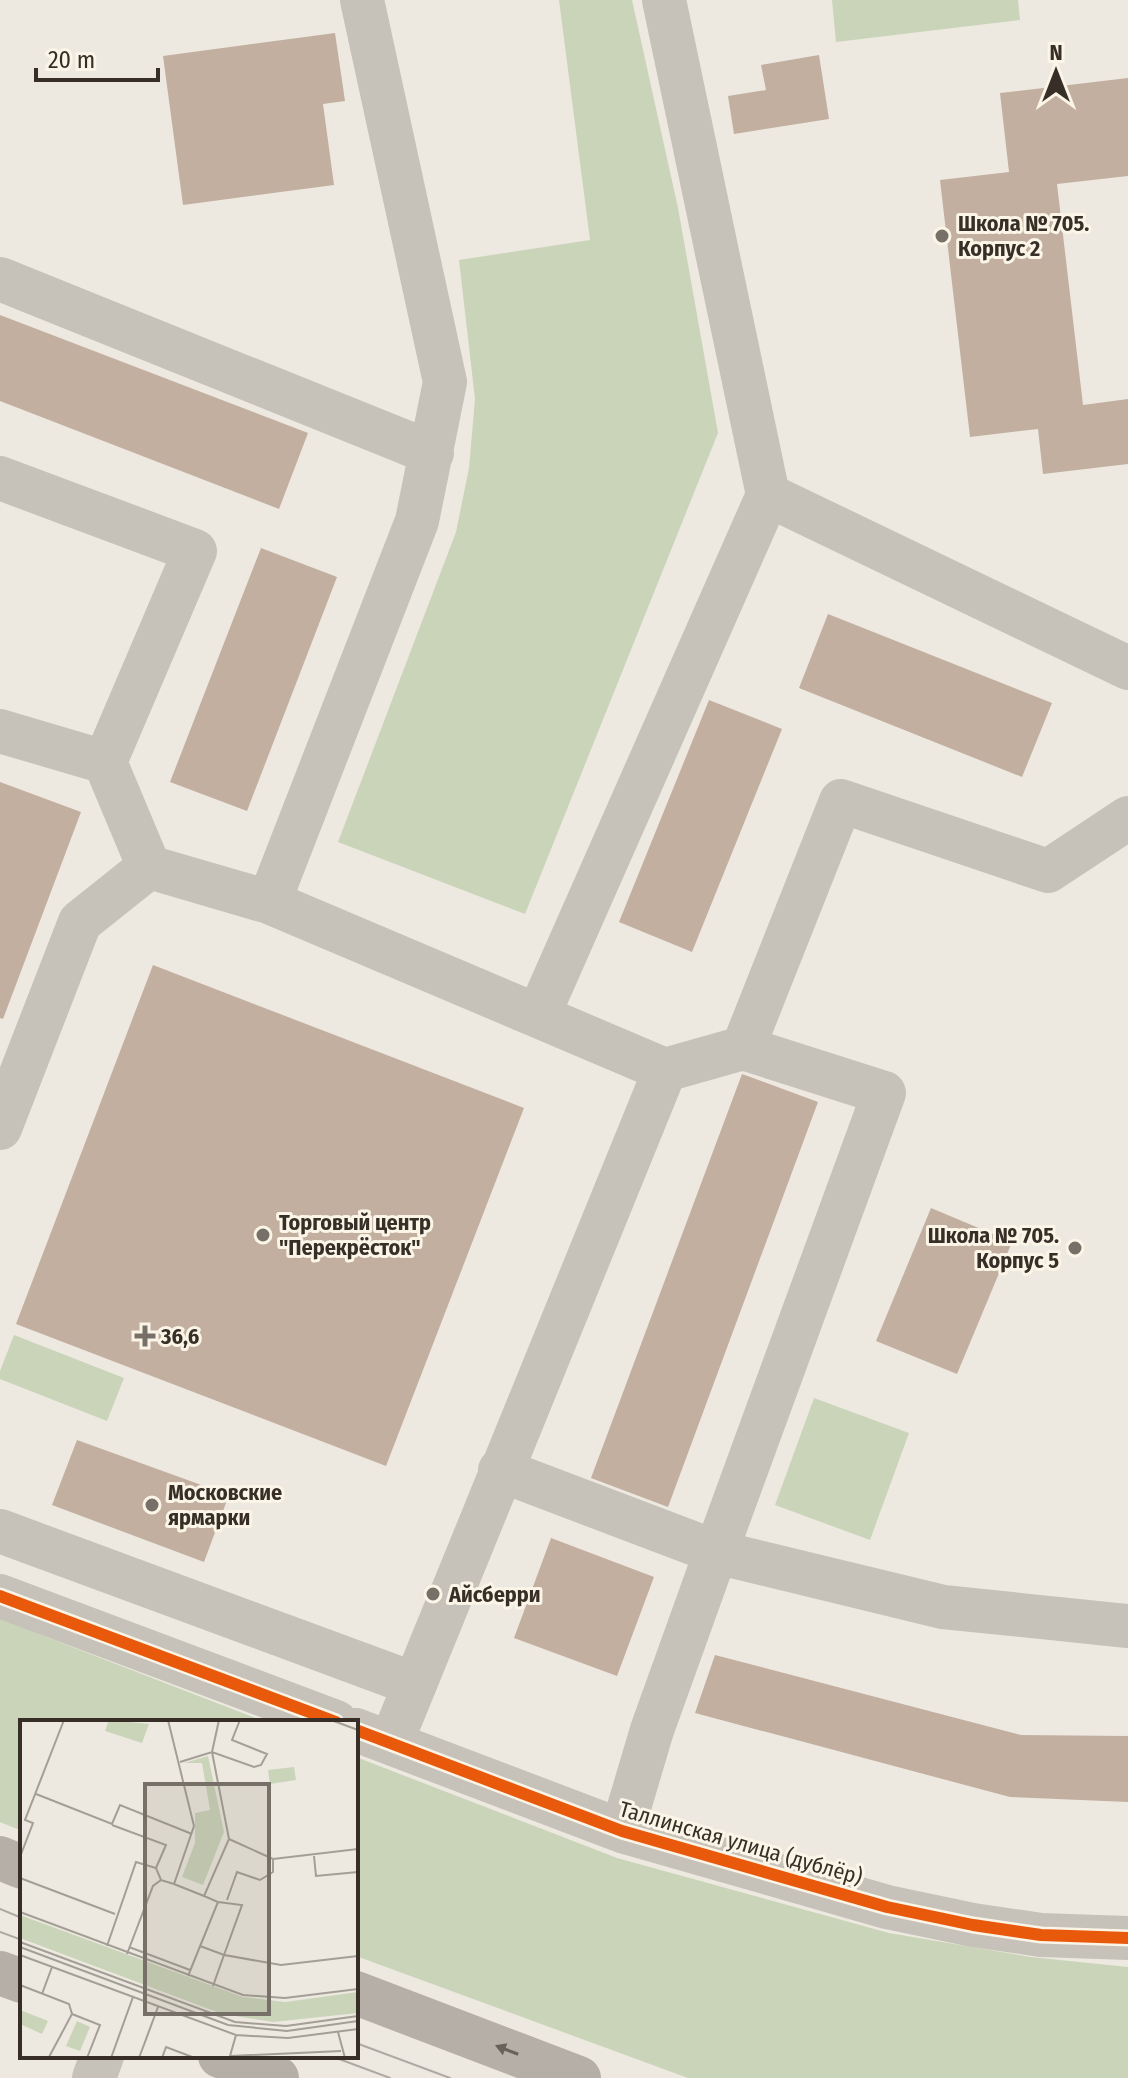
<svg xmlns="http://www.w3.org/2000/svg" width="1128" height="2078" font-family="'Fira Sans Condensed',sans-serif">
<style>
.green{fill:#cad4b9}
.building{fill:#c2afa0}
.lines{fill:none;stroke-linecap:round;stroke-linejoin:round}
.minor{stroke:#c6c1b9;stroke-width:44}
.major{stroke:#b5afa8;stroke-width:44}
.tram{stroke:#aea9a3;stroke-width:2}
.cycleway-casing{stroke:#fbf5e7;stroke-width:17}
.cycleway{stroke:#e8590c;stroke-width:12}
.oneway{fill:#69625b}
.poi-dot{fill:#777068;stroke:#fbf5e7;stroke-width:3}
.labels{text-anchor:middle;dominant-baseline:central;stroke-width:6;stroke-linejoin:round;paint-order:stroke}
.poi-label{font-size:22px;font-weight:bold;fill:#372f27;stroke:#fbf5e7;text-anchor:start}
.street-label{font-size:22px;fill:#372f27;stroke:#fbf5e7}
.inset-road{fill:none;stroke:#a49f96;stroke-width:2}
.view{fill:#777068;fill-opacity:0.15;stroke:#777068;stroke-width:4}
.inset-edge{fill:none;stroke:#372f27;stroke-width:4}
</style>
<rect width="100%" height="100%" fill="#ede9e0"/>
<path class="green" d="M559,0H632L678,208L718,433L525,914L338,842L456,532L469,468L475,399L459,260L590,240Z
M832,0H1018L1020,20L836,42Z
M14,1335L124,1378L107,1421L0,1379V1371Z
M814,1398L909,1433L870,1540L775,1505Z
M0,1619L266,1722H22V1831L0,1822Z
M356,1757L617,1858L889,1933L1031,1957L1128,1967V2078H688L356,1956Z"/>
<path class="building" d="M335,33L345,101L323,104L334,185L183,205L163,56Z
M819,55L829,119L734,134L728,96L766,90L761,65Z
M1128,78V176L1057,184L1083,405L1128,399V464L1043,474L1038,429L970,437L940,180L1009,172L1000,93Z
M0,315L308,433L279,509L0,401Z
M261,548L337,577L247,811L170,782Z
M828,614L1052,703L1022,777L799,688Z
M709,700L782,729L692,952L619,922Z
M0,782L81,812L3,1019L0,1018Z
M153,965L524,1108L386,1466L16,1324Z
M742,1074L818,1102L668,1507L591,1478Z
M931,1208L1012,1242L957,1374L876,1341Z
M77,1440L229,1495L204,1562L52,1505Z
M551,1538L654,1577L617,1676L514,1638Z
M715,1655L1021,1735L1128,1736V1802L1010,1797L695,1713Z"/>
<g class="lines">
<path class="minor" d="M0,279L432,453
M0,478L195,551L105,762
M768,495L1128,668
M0,731L105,762L149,867
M269,902L538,1016
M743,1048L841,801L1048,871L1128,818
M0,1128L80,922L149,867L269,902L417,521L445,382L362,0
M500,1470L716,1552L884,1093L743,1048L665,1070
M0,1531L414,1684
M0,1596L336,1722
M356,1730L622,1831L887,1907L973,1925L1041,1935L1128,1938
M391,1743L665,1070L538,1016L768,495L664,0
M622,1831L652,1730L716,1552L943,1607L1128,1626
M94,2078L102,2056"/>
<path class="major" d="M0,1858L22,1867
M0,1973L22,1981
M356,1993L579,2078
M220,2056L277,2078"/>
<path class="tram" d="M0,1909L22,1918
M0,1932L22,1940
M356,2043L450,2078
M331,2056L390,2078"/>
<g class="cycleway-casing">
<path id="cycleway" d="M0,1596L336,1722
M356,1730L622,1831L887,1907L973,1925L1041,1935L1128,1938"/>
</g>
<use href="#cycleway" class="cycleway"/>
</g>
<defs><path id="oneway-solid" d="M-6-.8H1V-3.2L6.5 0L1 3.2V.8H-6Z" transform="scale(2)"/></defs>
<use class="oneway" href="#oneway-solid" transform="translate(507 2050) rotate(-159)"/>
<g class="poi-dot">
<circle cx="942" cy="236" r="8"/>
<circle cx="263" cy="1235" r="8"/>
<circle cx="1075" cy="1248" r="8"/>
<path d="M141 1324h8v8h8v8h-8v8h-8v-8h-8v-8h8z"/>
<circle cx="152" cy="1505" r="8"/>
<circle cx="433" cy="1594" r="8"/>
</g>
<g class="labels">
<g class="poi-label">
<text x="958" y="223">Школа № 705.<tspan x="958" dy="25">Корпус 2</tspan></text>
<text x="279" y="1222">Торговый центр<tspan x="279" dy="25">"Перекрёсток"</tspan></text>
<text x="1059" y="1235" text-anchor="end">Школа № 705.<tspan x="1059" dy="25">Корпус 5</tspan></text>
<text x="161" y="1336">36,6</text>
<text x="168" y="1492">Московские<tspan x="168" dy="25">ярмарки</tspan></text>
<text x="449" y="1594">Айсберри</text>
</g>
<g class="street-label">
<text transform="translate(741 1843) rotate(16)">Таллинская улица (дублёр)</text>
</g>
</g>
<g transform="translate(20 1720)">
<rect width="338" height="338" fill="#ede9e0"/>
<path d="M89,0L129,4L122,23L85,11ZM188,36L204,112L183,165L162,157L175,123V93L190,90L182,43H164ZM274,47L276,60L250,64L248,50ZM0,195L223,277L265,282L338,272V293L253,302L202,294L0,218ZM0,290L28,301L22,314L0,304ZM57,301L70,307L60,331L46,326Z" fill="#cad4b9"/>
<path class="inset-road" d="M311,0L338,10M160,42L192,32L234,47L241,45L247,34L212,20L220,0M16,74L92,104L100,85L172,114M92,105L146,125L136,148M209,119L253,139L338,129M294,136L296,156L338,152M0,137L13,103L5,100L44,0M0,158L95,194M154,164L184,176M207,180L217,152L240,160L253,152V139M0,192L223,275L265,278L338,269M0,222L215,302L266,306L338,296M87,226L116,142L136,148L141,160M180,226L204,235L222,185L198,182M0,227L208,305L267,311L338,301M109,227L170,250M107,234L133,166L141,160L154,164L174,106L148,0M0,235L216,315L268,318L338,309M168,256L198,182L184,176L209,119L192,32L199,0M0,265L49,284L52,294L29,337M193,266L204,235L261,245L338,236M22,274L32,247M52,294L80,305L67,338M318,312L325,338M216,315L210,336L321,331M91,338L113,277M119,338L138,287M142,338L146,327L175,338"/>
<path class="view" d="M125,64H249V294H125Z"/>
<rect width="338" height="338" class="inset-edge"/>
</g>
<g transform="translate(1056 72)" stroke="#fbf5e7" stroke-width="6" paint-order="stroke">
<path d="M0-6L14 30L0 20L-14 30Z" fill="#372f27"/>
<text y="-12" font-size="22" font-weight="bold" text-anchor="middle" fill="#372f27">N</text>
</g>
<path d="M36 68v12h122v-12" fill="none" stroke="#372f27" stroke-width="4"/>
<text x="48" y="68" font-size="24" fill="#372f27" stroke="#fbf5e7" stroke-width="6" paint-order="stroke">20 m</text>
</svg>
